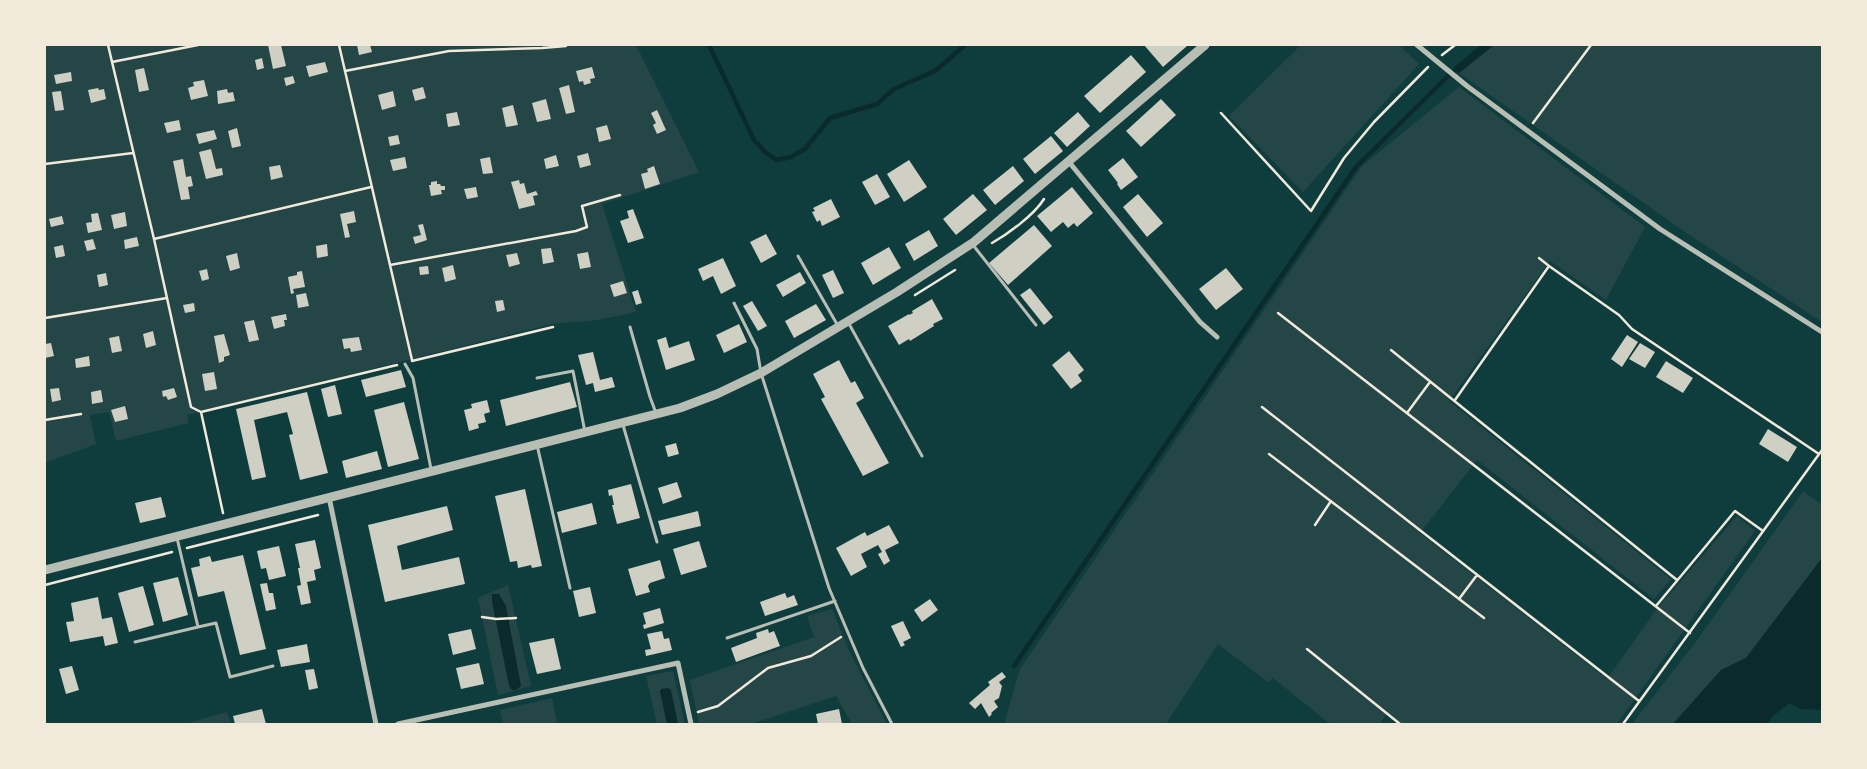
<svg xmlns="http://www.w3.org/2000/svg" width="1867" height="769" font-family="Rubik,sans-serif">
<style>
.green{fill:#244646}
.water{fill:#0a2a2b}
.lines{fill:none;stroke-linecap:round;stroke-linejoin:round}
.stream{stroke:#0a2a2b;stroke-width:4.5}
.building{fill:#cfcfc3}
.path{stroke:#f1e9da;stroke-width:2.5}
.service{stroke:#b8beb3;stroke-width:3}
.minor{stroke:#b8beb3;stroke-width:5}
.tertiary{stroke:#b8beb3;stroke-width:9}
</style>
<rect width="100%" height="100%" fill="#0f3d3e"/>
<path class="green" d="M45,45H636L699,172L602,204L636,312L598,320L552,324L187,415L189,423L116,441L109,412L90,415L96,444L45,463Z
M1301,45H1399L1419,64L1303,192L1229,116Z
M1494,45H1822V322L1688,234L1459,73Z
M1459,87L1645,227L1606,300L1550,261L1449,401L1671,579L1654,599L1477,460L1420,533L1607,679L1659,606L1737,516L1755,531L1617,724H1402L1388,713L1379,724H1330L1273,678L1268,682L1218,644L1166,724H1004L1020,669L1362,166Z
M1803,491L1822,505V558L1746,658L1721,670L1673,724H1632L1698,639Z
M508,585L531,686L498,695L478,598Z
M832,609L850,653L887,724H852L836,696L751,724H699L690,680L814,637L807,616Z
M673,671L685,724H657L646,676Z
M552,698L557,724H503L500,710Z
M227,712L231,724H189L188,723Z"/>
<path class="water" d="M1481,45H1494L1459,73L1454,67Z
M1822,558V710L1801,709L1789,703L1771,718L1768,724H1673L1721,670L1746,658Z
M492,594H499L506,606L521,686L516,690H512L509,685L492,602Z
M668,688L671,690L678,724H667L660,692L661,689Z"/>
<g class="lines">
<path class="stream" d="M709,45L754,140L766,153L777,160L791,157L805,149L830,118L877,104L894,89L935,71L965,45
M1014,666L1356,167L1447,77L1460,67"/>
</g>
<path class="building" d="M268,45H281L286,66L273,69Z
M357,45H370L372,52L359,55Z
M1144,45H1185L1187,46L1163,67Z
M1131,55L1146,72L1100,113L1084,96Z
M262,58L264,68L257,70L255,60Z
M325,62L328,72L309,77L306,66Z
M592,67L595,78L590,79L591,83L584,85L583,81L579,82L576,71Z
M144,68L149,90L139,92L135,70Z
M71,72L72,81L56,84L54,75Z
M293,76L295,83L286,86L284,78Z
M204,80L208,96L191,100L188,88L194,86L193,82Z
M569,85L575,112L566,114L559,88Z
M423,87L426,98L415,101L412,90Z
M98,88L99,90L104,89L106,99L91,103L88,90Z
M227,89L228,93L233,92L235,101L218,104L217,91Z
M61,91L64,110L55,111L52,92Z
M393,91L396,106L382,110L378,95Z
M546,99L551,119L537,122L532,103Z
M1161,99L1176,115L1141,147L1126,131Z
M513,105L518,125L506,127L502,108Z
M657,110L666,130L657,134L653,125L656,123L651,113Z
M457,112L460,125L448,127L446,114Z
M1078,112L1090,126L1067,147L1054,133Z
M179,120L181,130L167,133L164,123Z
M607,125L611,139L599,142L596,128Z
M237,128L241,146L232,148L228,131Z
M214,130L217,139L199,144L196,134Z
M398,135L400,144L390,146L388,137Z
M1051,136L1063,151L1035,174L1023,159Z
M211,149L216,169L222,168L223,175L206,179L199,152Z
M588,153L591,165L580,168L577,156Z
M556,155L559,166L546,169L544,159Z
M405,157L407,168L393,171L390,160Z
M490,157L493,173L483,174L480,159Z
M1123,158L1138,177L1121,190L1117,184L1118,183L1108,170Z
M183,159L186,177L191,176L193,186L188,187L190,199L181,200L173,161Z
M909,160L927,187L904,202L887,174Z
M280,165L283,177L271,180L269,167Z
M654,166L660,184L645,189L641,174L648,172L647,169Z
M1013,166L1024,181L995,205L983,190Z
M877,174L890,197L875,205L862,182Z
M519,180L520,184L524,183L527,194L536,191L538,195L533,196L535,205L519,209L511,182Z
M437,181V184H440L441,186H445V190H441L442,194L431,196L429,185H431V182Z
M476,187L478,197L467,199L464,189Z
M1072,187L1093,213L1077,227L1074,223L1068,228L1063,222L1051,232L1037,216Z
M973,194L987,210L956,235L943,219Z
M1138,194L1163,223L1147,237L1123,207Z
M831,199L840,217L822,226L820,220L817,222L812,212L815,211L813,208Z
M633,209L644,238L628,243L620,221L629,218L627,211Z
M354,211L356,222L347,224L350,237L345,238L340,214Z
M125,212L127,226L114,229L111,215Z
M98,213L102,230L88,233L86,223L92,222L91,214Z
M62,216L64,224L51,227L49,219Z
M423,224L427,240L415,244L413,237L421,235L418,225Z
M1034,225L1052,246L1008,285L989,263Z
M929,230L938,246L914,261L905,244Z
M766,234L777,254L761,263L750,242Z
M137,237L139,246L125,249L124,240Z
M93,239L96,249L87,251L84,241Z
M327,244L328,256L317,258L316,246Z
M63,245L65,256L56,258L54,247Z
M889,247L901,268L873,285L861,263Z
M551,248L554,262L543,264L541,249Z
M588,252L591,267L580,269L577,254Z
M237,253L240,268L230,271L226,256Z
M517,253L520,264L509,267L506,255Z
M723,258L736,286L721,294L713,276L703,281L698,269Z
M453,265L456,279L445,282L442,268Z
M428,266L429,274L420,275L419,267Z
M1226,268L1243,289L1216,310L1199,289Z
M207,269L209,279L202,281L199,271Z
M833,270L844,293L833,298L822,275Z
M302,271L305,287L293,289L294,293L291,294L288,277L297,275V272Z
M800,272L806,283L783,297L776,285Z
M106,273L108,285L99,287L97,275Z
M623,281L627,293L614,297L610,285Z
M1030,288L1053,317L1044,325L1020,295Z
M638,290L642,303L636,305L632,292Z
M306,293L309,306L298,308L296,295Z
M932,299L943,319L933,324L934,326L910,341L909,339L899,345L888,326L909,314V315L913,313L912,311Z
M503,300L505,310L497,312L495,301Z
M752,301L767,326L758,331L743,306Z
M194,303L195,311L185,313L183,305Z
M816,304L826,320L794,338L785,321Z
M286,314L287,320H284L285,326L274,329L271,317Z
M254,320L259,340L249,342L244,322Z
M739,324L747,342L724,353L716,335Z
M153,331L156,345L146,348L143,334Z
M224,334L230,355L224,357V361L219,363L214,336Z
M1627,335L1638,342L1622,367L1611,359Z
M119,336L122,351L112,353L109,338Z
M359,337L362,350L351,352L350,348L344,349L342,339Z
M666,337L669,348L689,341L695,360L666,370L657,340Z
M51,343L54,356L45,358V344Z
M1640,343L1655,352L1645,368L1629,359Z
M1069,351L1084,370L1078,375L1082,381L1071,389L1052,365Z
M593,352L600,380L612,377L615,387L595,392L593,383L586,385L578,355Z
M89,356L90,366L76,368L75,359Z
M839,360L851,383L855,381L864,398L856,403L889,463L863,476L821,399L825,397L813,374Z
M1666,361L1693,378L1683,393L1656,377Z
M401,370L406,387L366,397L361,380Z
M214,372L217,389L205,391L202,374Z
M570,382L577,407L506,426L500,400Z
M335,385L342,414L328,417L321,389Z
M59,388L61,400L52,402L50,389Z
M174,388L177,397L168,400L166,396L163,397L162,391Z
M101,390L103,402L92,404L91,392Z
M307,392L328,473L300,480L289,435L293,434L287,412L254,420L266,477L252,480L236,409Z
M487,400L490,412L484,414L486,422L478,424L479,428L469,431L464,410L472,408L471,404Z
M404,402L419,459L388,467L374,410Z
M125,406L128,419L115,422L111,410Z
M1768,429L1797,447L1788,462L1759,444Z
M676,443L679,454L668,457L665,446Z
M377,451L382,469L346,478L342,461Z
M677,482L682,497L663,504L658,488Z
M631,484L640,518L617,524L612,505H614L612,495L609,496L608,490Z
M525,489L542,566L532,568L531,565L518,568L517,561L510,562L495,496Z
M161,497L166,517L140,523L135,503Z
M592,503L597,524L562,533L557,512Z
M447,506L453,530L397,546L402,570L459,557L465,584L385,602L368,525Z
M698,511L701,526L662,535L658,521Z
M889,525L899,543L885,550L890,561L884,565L878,554L882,552L878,545L861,554L867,567L851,576L836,548L865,532L867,536Z
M315,540L321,568L314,570L316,580L307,582L311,603L301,605L297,586L301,585L298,568H300L295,544Z
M699,541L707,567L681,575L673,549Z
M279,546L286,576L269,580L266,568L261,569L257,551Z
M243,555L266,649L240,655L224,591L198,597L191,568L200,566L199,559L210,556L212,562Z
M660,560L665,578L650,583L648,586L650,592L636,596L628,569Z
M178,577L188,615L163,622L153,583Z
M267,583L269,593H273L276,609L266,611L260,584Z
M143,586L154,625L129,632L118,593Z
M590,587L596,613L579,617L573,591Z
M785,593L787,598L794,595L798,605L765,616L760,602Z
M98,597L102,619L112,617L118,643L105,646L103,636L70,642L66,622L74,621L71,603Z
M930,599L938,610L922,622L914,610Z
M660,608L664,623L644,629L643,625L646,624L643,613Z
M903,621L911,638L903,642L905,645L901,647L891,626Z
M471,629L476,649L453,655L448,634Z
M768,629L769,633L774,631L780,646L736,662L731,648L757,638L756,633Z
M662,631L664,639L669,638L672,650L646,656L645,650L651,649L647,634Z
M554,638L561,669L537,674L529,643Z
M307,644L310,662L281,667L277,650Z
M479,663L484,684L461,689L456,668Z
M72,666L79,690L66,694L59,669Z
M314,669L318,688L309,690L305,670Z
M1002,672L1006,677L999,682L1002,686L999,698L994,701L998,707L991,713L992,714L989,717L981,703L975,709L969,703L990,685L988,682Z
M262,709L266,724H235L233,716Z
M839,709L842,724H818L816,714Z"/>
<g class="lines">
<path class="path" d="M108,45L154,239L191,407L201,412L223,513
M339,45L345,71L449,51L542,48L566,46
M1442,55L1455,45
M112,62L198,45
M345,71L412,360
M1221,113L1311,211L1344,158L1374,122L1428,67
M1533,123L1591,45
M45,164L133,153
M154,239L371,187
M992,243C1008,234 1034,215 1044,199
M1539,258L1549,266
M390,265L576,231L587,227L582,206L620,195
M915,295L955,270
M1278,313L1690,633
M45,318L167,298
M1391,350L1677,580
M412,361L553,327
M1455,400L1549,266L1619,315L1632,329L1819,454
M1262,407L1639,701
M201,412L397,365
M1407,413L1430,382
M45,420L81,414
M1269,454L1484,618
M1315,525L1331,501
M187,548L318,515
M45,585L172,552
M1459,599L1477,575
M1656,606L1735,511L1763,531
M482,617L496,619L516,618
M1307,649L1400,724
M698,712L718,706L768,668L811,656L841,637
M1623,724L1822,450"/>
<path class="service" d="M973,245L1036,325
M798,256L838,326
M734,303L757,349L761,373L829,588L863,668L892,724
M848,322L922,456
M630,327L650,397L656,413
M405,364L413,378L431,469
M537,378L573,371L585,432
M623,425L657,542
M537,445L570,588
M198,627L216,623L230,677L273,666
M727,638L835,601
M135,642L198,627L177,538"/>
<path class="minor" d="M1417,45L1467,86L1660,229L1822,332
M1069,162L1200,322L1217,337
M329,497L376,724
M398,724L678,663L691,724"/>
<path class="tertiary" d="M45,570L680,408L717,394L761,373L897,292L974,242L1205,45"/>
</g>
<rect width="1867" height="769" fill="none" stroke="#f1e9da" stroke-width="92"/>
</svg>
